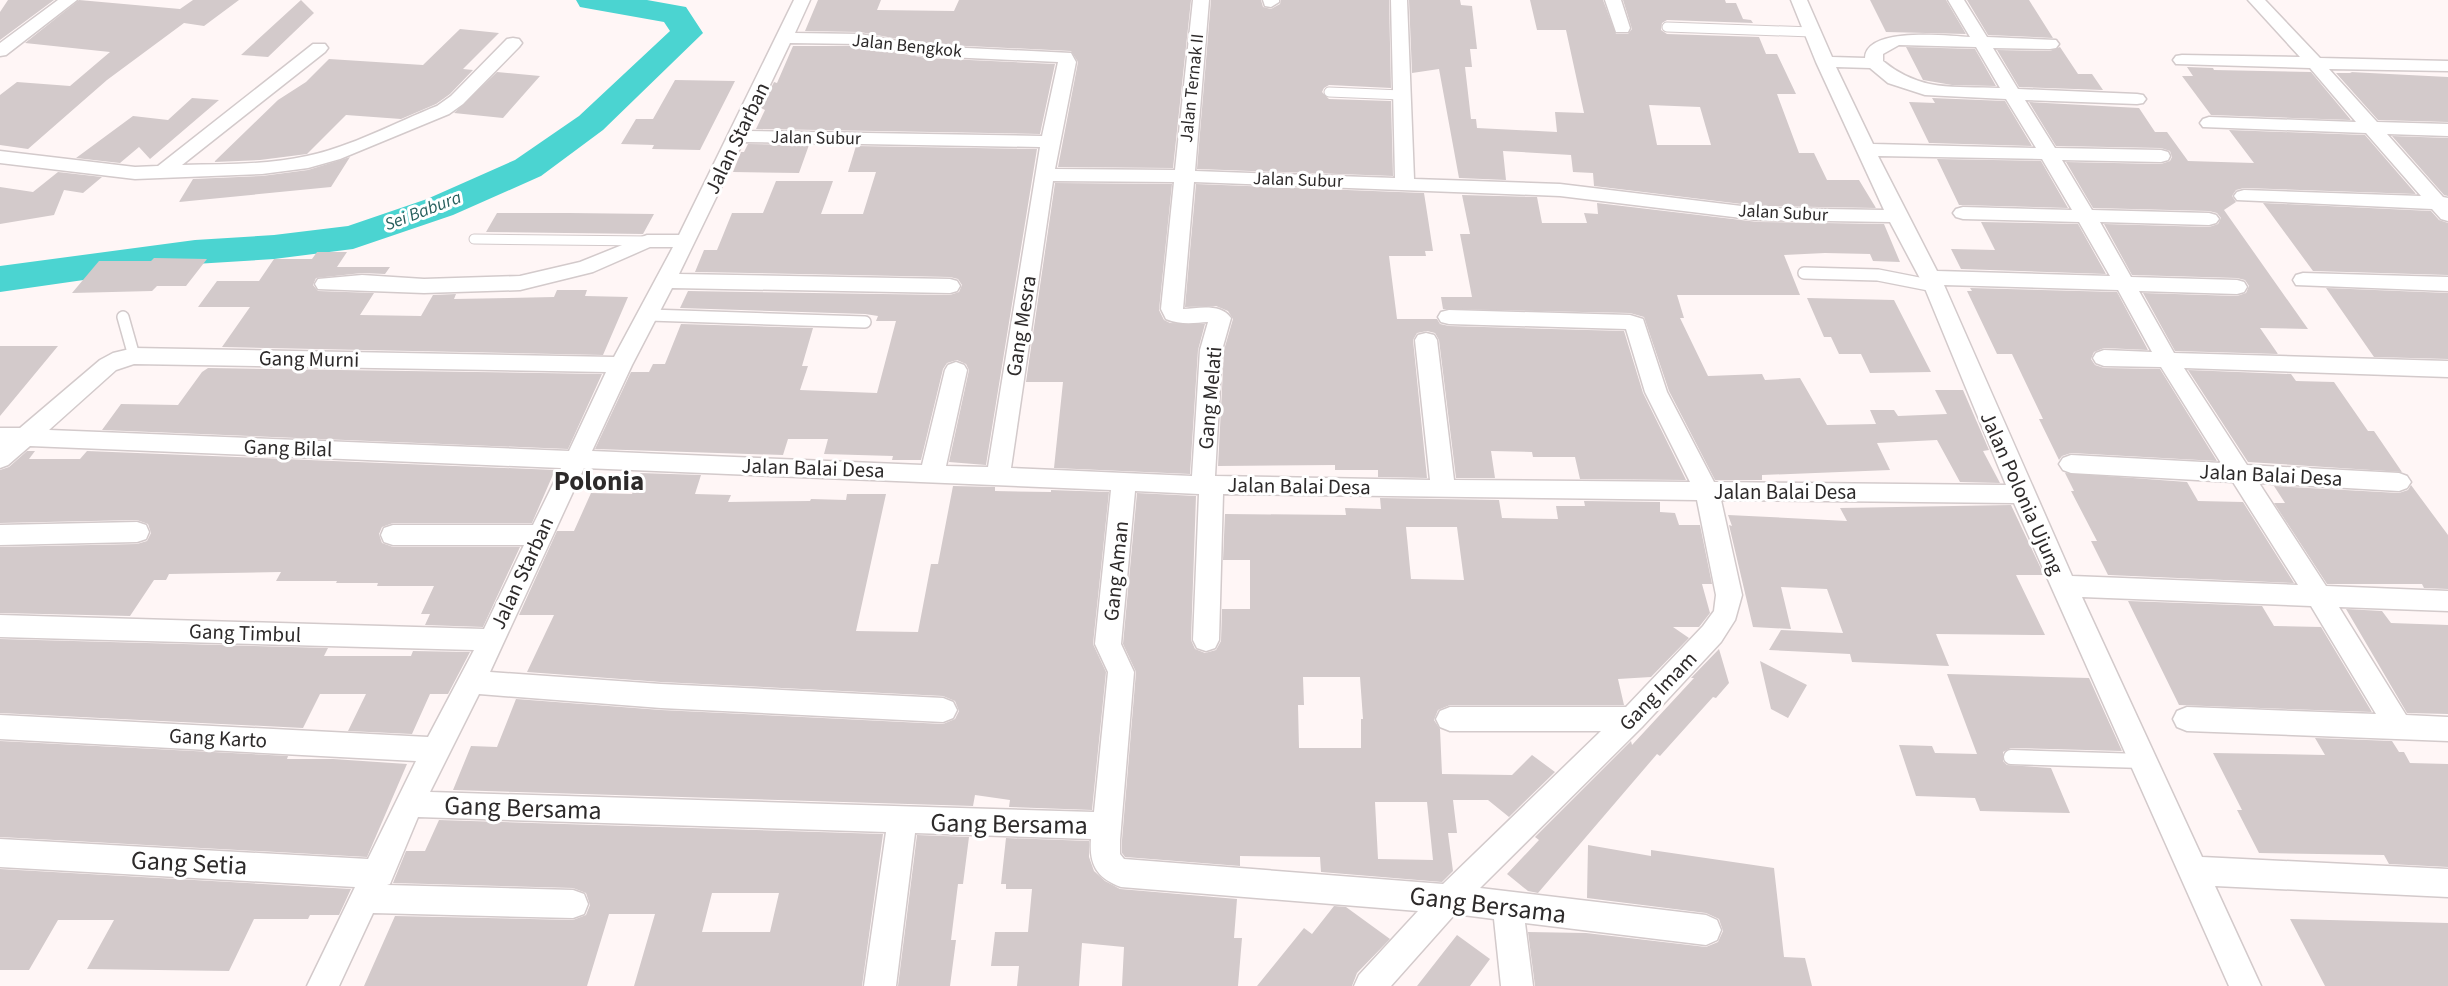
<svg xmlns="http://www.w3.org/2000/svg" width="2448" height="986" font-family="'Source Sans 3',sans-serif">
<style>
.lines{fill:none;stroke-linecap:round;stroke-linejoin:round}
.river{fill:#4bd4d1;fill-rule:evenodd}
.building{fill:#d3cacb;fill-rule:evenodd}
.service-far2-casing{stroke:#d3cacb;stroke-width:11}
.service-far1-casing{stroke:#d3cacb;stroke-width:14}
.service-casing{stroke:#d3cacb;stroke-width:17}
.minor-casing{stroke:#d3cacb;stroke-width:3}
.service-far2{stroke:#fff;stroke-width:9}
.service-far1{stroke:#fff;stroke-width:11}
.service{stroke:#fff;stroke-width:14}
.minor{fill:#fff;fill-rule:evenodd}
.labels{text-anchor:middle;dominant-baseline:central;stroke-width:6;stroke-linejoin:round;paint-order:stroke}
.far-street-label{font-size:18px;fill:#2d2a2a;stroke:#fff}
.far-water-label{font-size:18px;font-style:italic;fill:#275f5d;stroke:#fff}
.street-label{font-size:21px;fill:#2d2a2a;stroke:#fff}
.near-street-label{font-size:26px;fill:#2d2a2a;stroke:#fff}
.district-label{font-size:27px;font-weight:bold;fill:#2d2a2a;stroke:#fff}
</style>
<rect width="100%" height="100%" fill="#fff6f6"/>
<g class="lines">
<path class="river" d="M576,0H647L686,7L703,33L603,130L541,176L453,215L353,249L274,259L195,264L0,292V266L195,240L274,235L348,226L427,199L515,160L579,116L670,31L664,22L591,9L580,7Z"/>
</g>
<path class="building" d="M8,0H54L0,40V12Z
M79,0L180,9L193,0H239L204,26L184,23L107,80L28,149L0,145V95L17,82L70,86L110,52L25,43Z
M301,0L314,13L268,57L241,55Z
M818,0H881L877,10L954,11L959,0H1191L1173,168L1058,167L1078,62L1071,51L926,44L860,32L805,31Z
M1211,0H1261L1263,7L1271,9L1280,4L1281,0H1389L1391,88L1329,85L1324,88L1322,92L1329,99L1391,101L1393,176L1197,169Z
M1409,0H1460L1461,5L1472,6L1477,49H1470L1472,67H1465L1471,119H1476L1477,128L1557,132L1555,112L1584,113L1566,30H1537L1530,0H1603L1616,34H1628L1632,29L1623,0H1725L1726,3H1736L1743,19L1751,20L1753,23L1667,20L1662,23L1661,30L1667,34L1759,37L1766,54H1777L1796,94H1777L1799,153H1814L1827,180H1859L1876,208L1758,206L1594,186L1593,173L1573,172L1571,155L1503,151L1506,180L1459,178L1439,69L1412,73ZM1649,105L1700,107L1711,145H1657Z
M1870,0H1946L1966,34L1886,32Z
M1967,0H2029L2053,38L1988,35Z
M460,29L499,33L463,69L473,70L450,94L436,104L401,119L346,115L307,154L260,160L214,162L278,100L306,82L329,59L423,65Z
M793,46H860L926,58L1055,64L1040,134L756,129L765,110L761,108L774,82L777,83Z
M1906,47L1975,49L1996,86L1952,85L1923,80Z
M2060,47L2078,74H2092L2103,90L2019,87L1997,50L2050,51Z
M2187,67L2213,68L2214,70L2311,72L2351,120L2211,115L2182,76H2193Z
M497,72L540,76L503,118L454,113Z
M2350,72L2448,77V122L2378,120L2336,73H2352Z
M675,80L735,81L700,150L652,149L654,145L621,144L636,119H653Z
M192,98L219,100L150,159L139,147L120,163L76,158L133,116L168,120Z
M1932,98L2005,101L2032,146L1929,143L1909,102L1935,103Z
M2029,102L2139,108L2155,132H2167L2188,161L2254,163L2229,130L2365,135L2416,194L2244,188L2236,190L2232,196L2236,202L2224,210L2308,329L2260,328L2278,354L2175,351L2143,293L2237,296L2246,293L2249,286L2245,280L2237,278L2132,275L2104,224L2209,227L2218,224L2221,218L2217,213L2209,211L2093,208L2066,162L2161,164L2170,161L2172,157L2170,151L2161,148L2056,146Z
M2392,136L2448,138V196L2444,195Z
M748,144L809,145L799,173L733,172L741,152H744Z
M856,146L1037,149L986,465L949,462L969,370L966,364L957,360L947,363L943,369L921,460H892L893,456L824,454L828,439H788L783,455L595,449L631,372H649L653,364H665L681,324L813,328L802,366H808L800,390L877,393L896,321H876L878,316L865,314L680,308L688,291L950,295L959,292L962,285L958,279L950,277L695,272L704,250H717L732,213H763L776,181H833L821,214H863L876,172H848Z
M350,157L331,187L179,202L193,179L262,176L308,170Z
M1937,159L2041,161L2068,208L1959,205Z
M58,172L102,177L83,193L64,190L54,215L0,224V187L33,192Z
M1055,183L1172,184L1159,310L1164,320L1170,323L1205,324L1198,350L1190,474L1054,468L1063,382H1026Z
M1196,184L1424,193L1433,251H1425L1426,256H1389L1397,319H1437L1440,324L1449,326L1624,331L1643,393L1686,480L1580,479L1575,457H1533L1532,452L1491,451L1495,478H1456L1439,340L1435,333L1427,331L1417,333L1413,340L1427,478L1378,477V470H1335V465L1218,466L1224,350L1233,319L1228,311L1216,306L1185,307Z
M1462,195L1537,197L1542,223H1587L1584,213L1598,214L1597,203L1758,222L1884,224L1900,262L1873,261L1870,254L1825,253L1784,255L1800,295H1677L1684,318H1680L1708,376L1762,374L1765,380L1800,378L1827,425L1876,424L1870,410H1894L1898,416L1947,414L1935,390H1963L1989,450L1983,451L2000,483L1960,482L1937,440L1877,443L1890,470L1762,475V480H1715L1669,391L1644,317L1630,313L1443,309L1441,297H1472L1460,234H1470Z
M2263,203L2431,211L2439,220L2448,223V275L2313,271Z
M497,213H569L654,214L643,234L486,232Z
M1981,222L2078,224L2106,274L1961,269L1951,249L1995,250Z
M317,252H347L337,267H390L385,274L362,273L316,278L313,285L318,291L374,293L360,315L421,316L433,295L456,294L454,299L554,297L557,290H587L585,296L628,297L603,355L222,347L250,307H198L217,281H259L274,259H312Z
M154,258L207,259L186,286H157L152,291L72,293L99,261H151Z
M1970,288L2117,292L2148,350L2104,348L2094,352L2091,359L2095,365L2104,368L2160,369L2217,461L2071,453L2062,456L2059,460L2039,419H2043L2012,354H1997L1967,291H1972Z
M2326,288L2448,293V359L2374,357Z
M1807,298L1894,300L1931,372L1870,373L1861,354H1839L1831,337H1824Z
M0,346H58L0,416Z
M208,368L602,374L568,449L102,430L121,404L178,405L202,372Z
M2188,370L2291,374L2296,381L2334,382L2368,431H2374L2402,472L2248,462Z
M27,451H35L29,459H80L87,451L555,470L532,523H393L382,527L379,534L382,543L393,547H520L483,627L425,625L430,614H421L434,586H377L378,583H336L337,581H276L281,572L169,574L166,580H154L130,616L0,613V547L137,544L147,541L151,533L148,524L137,520L0,523V470L9,467Z
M640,473L701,475L695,494L731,495L728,502L810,501L811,499L846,500L847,494H886L856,631L918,632L931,564H938L953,486L995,487V491L1051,492V490L1109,492L1093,644L1106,672L1092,810L1009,807L1010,800L975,795L973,806L453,790L471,746L497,747L516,699L661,710L943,724L955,719L959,711L955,701L943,696L661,682L527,672L554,615H519L557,531H574L591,493L632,494Z
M2065,473L2187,482L2198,501L2243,502L2294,583L2108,575L2091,541H2097L2071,491H2074Z
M2411,485L2448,535V589L2424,588L2422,584H2327L2274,503H2285L2274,486L2399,493L2408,490Z
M1137,493L1196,496L1191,640L1195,649L1205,653L1216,650L1221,641L1222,609H1250V560H1223L1225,514L1346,515L1345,508L1381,509L1380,498L1499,500L1502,518L1558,519L1556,506H1585L1584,501L1660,502V512L1675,513L1679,525H1700L1712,584H1702L1710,613L1699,627H1673L1689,638L1651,677L1618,679L1624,705H1450L1438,710L1434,720L1440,729L1442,774L1512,775L1532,755L1555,772L1509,817L1488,800H1453L1457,833H1448L1453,871L1442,882L1321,872L1320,857L1240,856V866L1125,857L1122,853V840L1136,672L1123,644ZM1406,527H1457L1464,580L1411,579ZM1303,677H1360L1363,719H1361V748H1299L1298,705H1304ZM1375,802H1427L1433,860L1378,859Z
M2011,505L2044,575H2016L2045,635L1936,634L1949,666L1852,662L1850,654L1769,650L1781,630L1843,633L1827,589L1781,587L1791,629L1753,627L1729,525L1732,526L1728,515L1847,521L1840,508Z
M2128,601L2262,606L2274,626L2321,627L2372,712L2179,705Z
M2346,609L2382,611L2391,623L2448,625V714L2407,713Z
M0,639L328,648L324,656H411L413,651L470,652L448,694H430L412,734L348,731L366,694H320L303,728L0,713Z
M1719,649L1729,683L1716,698L1713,697L1660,756L1657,754L1538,893L1528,891L1507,874L1539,840L1535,837L1631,741L1632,745L1694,678H1691Z
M1760,661L1807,685L1788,718L1771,709Z
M1947,674L2089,678L2122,751L2011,748L2003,752V761L2007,765L2051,768L2070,813L1980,811L1975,798L1916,796L1899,745L1932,746L1935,753L1977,754Z
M2315,738L2392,741L2399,752H2404L2410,763L2448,764V867L2389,864L2384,855L2259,853L2237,810H2242L2213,753L2325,755Z
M0,741L288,756L287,759H333L407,764L367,857L0,837Z
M439,820L883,834L862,986H634L655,914H609L587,986H364L395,916L573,920L586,915L590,905L586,893L573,888L393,883L406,851H425ZM712,893H779L770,932H702Z
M917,835L969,837L963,884H958L951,940H956L950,986H898Z
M1006,838L1089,841V857L1094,871L1105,881L1120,889L1237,899L1234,938H1242L1238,986H1122L1124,947L1082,943L1079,986H1017L1019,966H991L995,932H1028L1032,889H1006V884H1001Z
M1588,845L1651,856V850L1774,868L1784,957L1805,958L1812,986H1535L1528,932L1586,933L1706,947L1718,942L1723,931L1719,919L1706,913L1587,898Z
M0,869L351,889L339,915H310L308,919H254L229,971L87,969L114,920H58L29,970H0Z
M1334,906L1346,907L1390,939L1357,973L1352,986H1257L1304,928L1312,934Z
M2290,919L2448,923V986H2325Z
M1457,935L1490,959L1470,986H1417Z"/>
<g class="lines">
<g class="service-far2-casing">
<path id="service-far2" d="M1667,27L1812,32
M1329,92L1402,95
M474,239L647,241"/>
</g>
<g class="service-far1-casing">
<path id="service-far1" d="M1804,273L1878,275L1934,286
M649,315L865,322
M123,317L134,356"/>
</g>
<g class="service-casing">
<path id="service" d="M2011,757L2143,761"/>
</g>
<g class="minor-casing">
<path id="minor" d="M58,0H77L6,55L0,56V43Z
M794,0H810L795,33L860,34L926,46L1071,53L1076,62L1055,169L1175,170L1193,0H1209L1195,171L1395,178L1391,0H1407L1414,179L1560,184L1758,208L1884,210L1816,62L1791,0H1807L1832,57L1865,58C1866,26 1949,36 1970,37L1948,0H1964L1987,37L2056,40L2059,44L2056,48L2050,49L1993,48L2018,89L2137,94L2143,95L2146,99L2143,103L2137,104L2025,100L2055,148L2161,150L2168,152L2170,156L2168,160L2161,162L2062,160L2092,210L2209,213L2216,215L2219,219L2216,223L2209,225L2100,222L2131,277L2237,280L2244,282L2247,287L2244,292L2237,294L2139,291L2174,353L2448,361V377L2184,368L2247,465L2399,473L2407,476L2411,482L2407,488L2399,491L2259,483L2326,586L2448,591V611L2339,607L2406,715L2448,717V741L2187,731L2177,727L2173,719L2177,711L2187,707L2376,714L2311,606L2082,597L2202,857L2448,869V897L2215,886L2261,986H2229L2014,503L1721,500L1742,595L1735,620L1721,642L1642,727L1480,888L1706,915L1717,920L1721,930L1717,940L1706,945L1525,923L1533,986H1501L1494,919L1455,914L1391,986H1354L1359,975L1418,911L1121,887C1097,878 1089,865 1091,839L915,833L896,986H864L886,832L418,817L390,884L387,885L573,890L584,894L588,904L584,914L573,918L373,913L339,986H307L355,887L0,867V839L368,859L416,761L0,739V715L428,737L474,650L0,637V615L484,629L524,545H393L384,542L381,535L384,528L393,525H533L561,468L30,446L8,465L0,468V428H20L100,360L113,353L134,348L614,357L673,247H650L593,272L520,290L424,293L318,289L315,284L318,279L362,275L424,279L520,276L580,262L647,235H679ZM790,43L860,44L926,56L1058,62L1042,136L748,131ZM1899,45L1976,47L2000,88C1953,86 1921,92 1883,61V54ZM1836,67L1870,68L1888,83L1925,95L2006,99L2036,148L1873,144ZM743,142L1040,147L988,467L946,466L967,370L964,365L956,362L948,365L945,370L922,465L592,451L632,365L672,288L950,293L957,291L960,286L957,281L950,279L679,274ZM1878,156L2042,159L2072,210L1963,207L1956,209L1953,213L1956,217L1963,219L2079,222L2110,276L1937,271ZM1053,181L1174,182L1161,309L1166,319C1180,325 1194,323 1208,322L1200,350L1192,476L1011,468ZM1194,182L1560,196L1758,220L1890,222L1924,286L2006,485L1714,482L1667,392L1643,319L1630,315L1449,310L1441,312L1438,317L1441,322L1449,324L1626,329L1645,392L1690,482L1454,480L1437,340L1434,335L1426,333L1418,335L1415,340L1430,480L1215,476L1222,350L1231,318C1221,303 1198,308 1183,309ZM1944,285L2118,290L2152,352L2104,350L2096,353L2093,358L2096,363L2104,366L2161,367L2221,463L2071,455L2063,458L2059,464L2063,470L2071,473L2233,482L2298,585L2072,576ZM134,364L606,372L569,451L49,430L116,370ZM584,468L1111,490L1095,644L1108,672L1094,812L430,792L479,694L661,708L943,722L953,718L957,710L953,702L943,698L661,684L490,672ZM1135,491L1199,494L1193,640L1197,648L1206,651L1215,648L1219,640L1223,494L1697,500L1716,595L1714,611L1703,626L1626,707H1450L1440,711L1436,719L1440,727L1450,731H1601L1443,884L1124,859L1120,854V840L1134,672L1121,644Z
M1263,0H1279V2L1271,7L1265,6Z
M1605,0H1621L1630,28L1628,32H1616Z
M2248,0H2265L2320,58L2448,61V71L2329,69L2377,122L2448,124V136L2387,134L2443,197L2448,198V221L2441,219L2432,209L2237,200L2234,196L2237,192L2244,190L2421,196L2366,133L2203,127L2200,123L2203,119L2209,117L2356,122L2310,68L2176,64L2173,60L2176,56L2182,55L2300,57Z
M513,38L519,39L522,43L519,47L463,104L449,114L340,159L308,168L262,174L135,179L0,163V151L135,167L158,166L313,44H325L328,48L325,52L182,165C224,164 266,165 307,156C348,148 397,122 437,106L451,96L507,39Z
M2303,273L2448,277V291L2296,285L2293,280L2296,275Z
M137,522L146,525L149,532L146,539L137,542L0,545V525Z"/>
</g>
<use href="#service-far2" class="service-far2"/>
<use href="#service-far1" class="service-far1"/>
<use href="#service" class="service"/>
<use href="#minor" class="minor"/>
</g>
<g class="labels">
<g class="far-street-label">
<text transform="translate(907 46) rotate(6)">Jalan Bengkok</text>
<text transform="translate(1192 88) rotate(-84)">Jalan Ternak II</text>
<text transform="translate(816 138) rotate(1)">Jalan Subur</text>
<text transform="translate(1298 180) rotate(2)">Jalan Subur</text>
<text transform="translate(1783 213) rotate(3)">Jalan Subur</text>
</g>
<g class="far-water-label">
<text transform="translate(423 211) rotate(-21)">Sei Babura</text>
</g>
<g class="street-label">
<text transform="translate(737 138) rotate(-64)">Jalan Starban</text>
<text transform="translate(1021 326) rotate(-81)">Gang Mesra</text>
<text transform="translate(309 359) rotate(1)">Gang Murni</text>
<text transform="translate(1210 398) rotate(-85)">Gang Melati</text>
<text transform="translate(288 448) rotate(2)">Gang Bilal</text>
<text transform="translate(813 468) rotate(2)">Jalan Balai Desa</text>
<text transform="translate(2271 475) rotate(3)">Jalan Balai Desa</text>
<text transform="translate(1299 486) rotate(1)">Jalan Balai Desa</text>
<text x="1785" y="492">Jalan Balai Desa</text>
<text transform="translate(2022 493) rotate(66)">Jalan Polonia Ujung</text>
<text transform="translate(1116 571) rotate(-84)">Gang Aman</text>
<text transform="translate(522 573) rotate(-65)">Jalan Starban</text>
<text transform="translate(245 633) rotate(2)">Gang Timbul</text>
<text transform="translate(1658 691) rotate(-46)">Gang Imam</text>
<text transform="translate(218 738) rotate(3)">Gang Karto</text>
</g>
<g class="near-street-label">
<text transform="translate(523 808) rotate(2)">Gang Bersama</text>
<text transform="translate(1009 824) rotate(1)">Gang Bersama</text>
<text transform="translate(189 863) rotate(3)">Gang Setia</text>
<text transform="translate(1488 905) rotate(7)">Gang Bersama</text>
</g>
<g class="district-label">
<text x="599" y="481">Polonia</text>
</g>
</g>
</svg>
